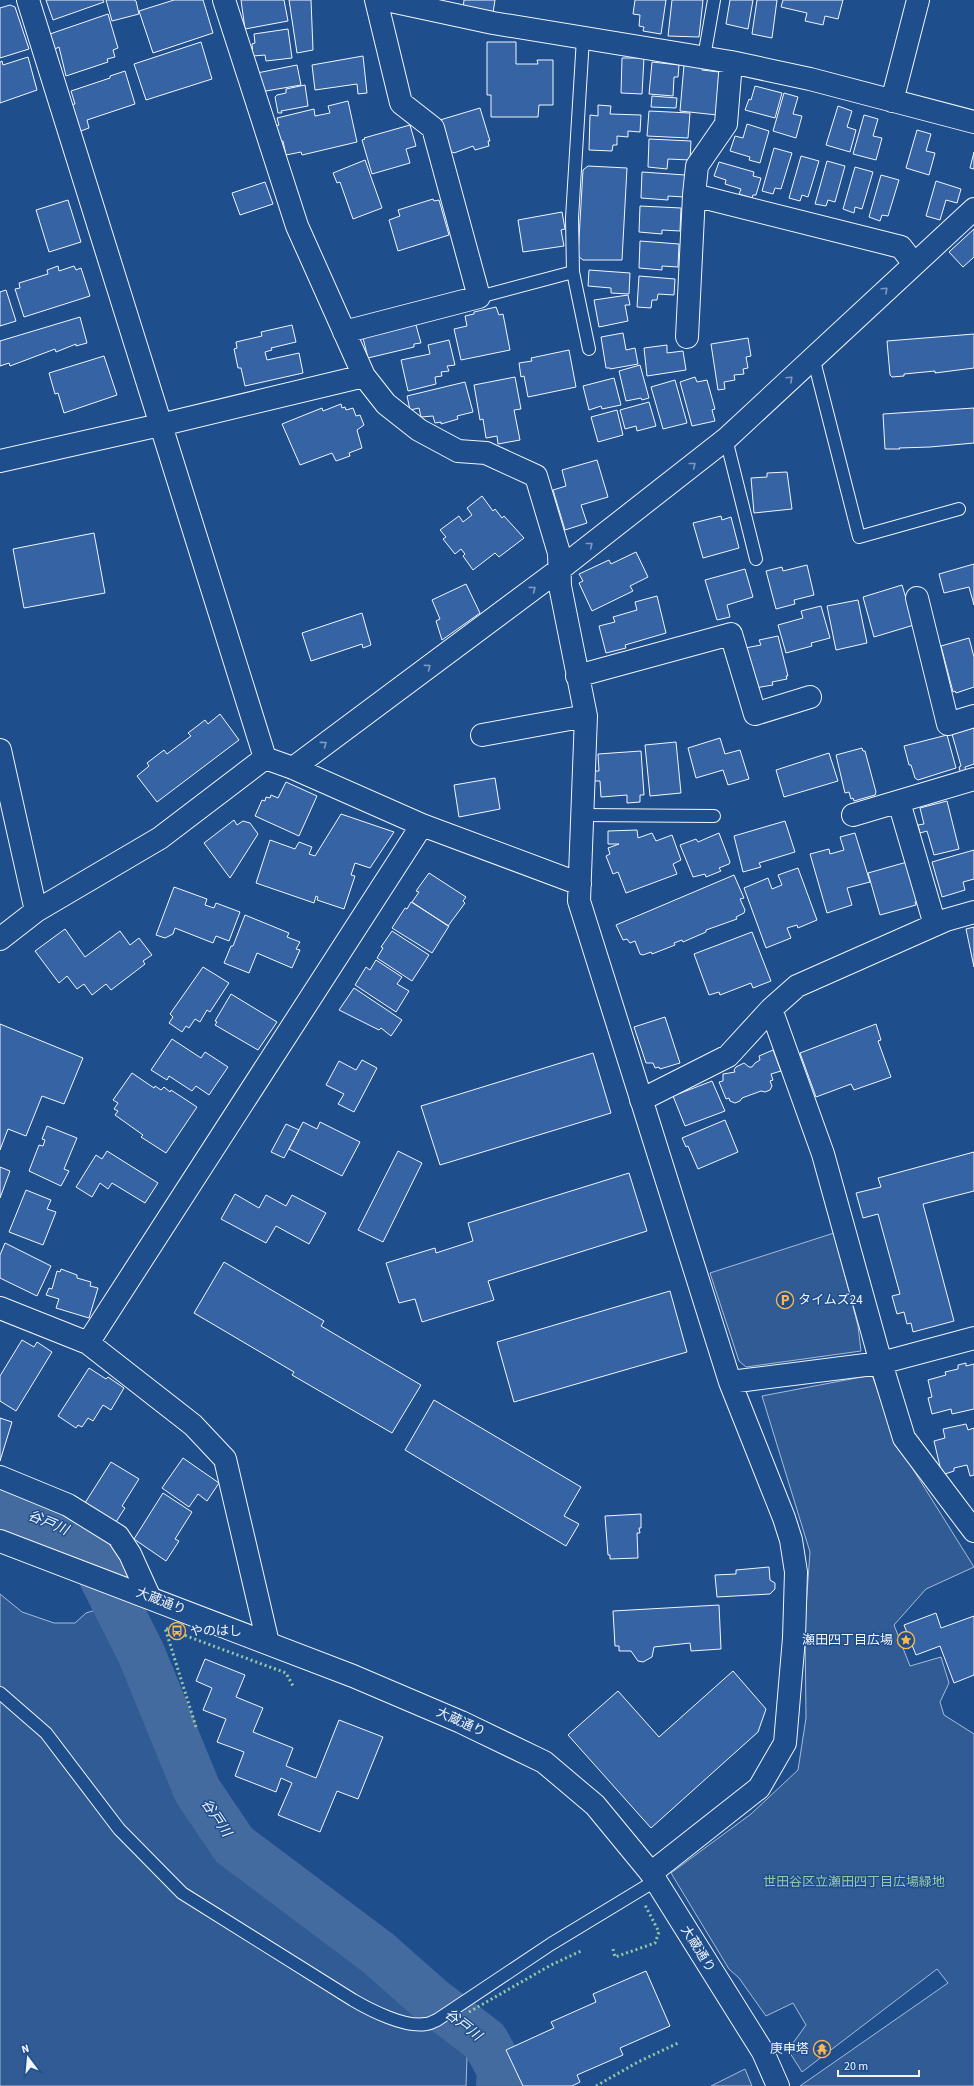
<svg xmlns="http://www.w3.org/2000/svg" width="974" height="2086" font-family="'Source Sans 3','Noto Sans JP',sans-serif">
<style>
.built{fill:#305b95;stroke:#a8bbd7}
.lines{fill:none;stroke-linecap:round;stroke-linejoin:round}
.river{stroke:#446ba0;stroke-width:48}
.building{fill:#3563a3;stroke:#f2f6ff}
.service-casing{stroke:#f2f6ff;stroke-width:14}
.minor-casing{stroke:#f2f6ff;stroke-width:24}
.tertiary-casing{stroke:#f2f6ff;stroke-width:24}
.service{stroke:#1f4e8c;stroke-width:12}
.minor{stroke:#1f4e8c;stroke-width:22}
.tertiary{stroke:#1f4e8c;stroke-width:22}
.hedge{stroke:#97c8a6;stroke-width:3;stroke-dasharray:2 3;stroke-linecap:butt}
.oneway{stroke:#7e9ac0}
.labels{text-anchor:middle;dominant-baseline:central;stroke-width:3;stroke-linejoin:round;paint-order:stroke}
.poi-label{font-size:13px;fill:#f2f6ff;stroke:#1f4e8c;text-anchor:start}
.street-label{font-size:13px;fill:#f2f6ff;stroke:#1f4e8c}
.park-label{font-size:13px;fill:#97c8a6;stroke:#1f4e8c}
.water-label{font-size:14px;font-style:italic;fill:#f2f6ff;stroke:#1f4e8c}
</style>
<rect width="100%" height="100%" fill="#1f4e8c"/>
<path class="built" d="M834,1233L858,1326L861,1351L746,1367L739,1361L710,1273Z
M872,1375L896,1442L974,1567L926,1589L894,1625L910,1666L941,1657L949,1683L940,1702L944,1715L974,1734V2086H800L948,1983L937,1969L802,2072L788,2050L806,2025L793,2003L766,2016L739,1978L729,1969L671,1873L751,1814L798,1770L806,1718L805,1622L810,1552L762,1396Z
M0,1594L22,1612L54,1623H75L86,1613L99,1609L110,1613L122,1633L144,1695L158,1750L178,1785L235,1861L351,1953L362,1969L440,2033L460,2034L467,2057L466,2086H0Z
M745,2069L752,2086H711Z"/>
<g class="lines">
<path class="river" d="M0,1503L72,1532L87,1546L141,1653L197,1790L234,1845L378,1953L430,1999L485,2041L501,2070L500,2086"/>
</g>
<path class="building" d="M46,0H103L104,2L53,20Z
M106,0H134L136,1L139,14L112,21Z
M174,0H203L213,33L153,53L139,11Z
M241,0H284L288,21L245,29Z
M289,0H311L313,50L297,53Z
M464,0H495L493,13L463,8Z
M635,0H666L661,34L643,31L644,27L639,26L640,15L633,14Z
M672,0H703L699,37L668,36Z
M730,0H753L748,29L726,24Z
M757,0H777L772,38L752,34Z
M783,0H843L838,19L825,16L823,25L805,21L807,13L781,7Z
M10,5L15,7L29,49L0,58V8Z
M108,14L118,48L113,50L115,57L107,59L108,62L66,76L59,47L53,50L47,35Z
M288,29L292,58L266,61L265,55L253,56L252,44L255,43L254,34Z
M201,42L212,79L146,100L134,64Z
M487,42H516V64H538L537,60H553V105H539L538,117H491V95H487Z
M363,56L367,93L358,94L357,84L315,90L312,65Z
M28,57L37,90L0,103V62L2,61L3,65Z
M622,58H644L642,94L621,93Z
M652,62L679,65L678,77H674L673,96L649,94Z
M297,65L301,85L260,92L257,73Z
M684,65L703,67L702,70L719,72V74H721L717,115L680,111Z
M125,71L135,104L87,120L89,128L78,132L69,105L75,104L71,91L110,78V76Z
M305,85L308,106L281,111L282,113H278L275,97L277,95L286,93V89Z
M755,86L782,93L775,118L745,110L749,99L751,100Z
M784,93L798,97L793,114L802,116L796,138L773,131Z
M652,96L677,98L676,108L651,107Z
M348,101L357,142L302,155L301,152L286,155L283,141L279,142L275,126L279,125L277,118L314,109L315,116L330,113L328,106Z
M598,105L611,106L610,114L641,115L640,132L628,131V137L617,136V145H613L612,151L589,150L590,115L598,116Z
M838,106L852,111L847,127L856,130L850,152L826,145Z
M480,108L490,141H488L489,146L475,150L473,146L454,153L453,152L450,153L440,120Z
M649,111L690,113L688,138L647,136Z
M864,115L878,119L873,136L882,138L876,160L853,154Z
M747,124L769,131L760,163L749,160L750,157L730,151L735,136L743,138Z
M410,125L416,146L406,149L410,163L372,174L362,140L365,139L364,138Z
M917,130L931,134L926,151L935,153L929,175L906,168Z
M649,139L691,141L690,160L668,159L667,169L648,167Z
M774,148L792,153L781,189L775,188L773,194L762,191Z
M974,152V169L970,168Z
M801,156L819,161L808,197L802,195L800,201L789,198Z
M365,160L382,208L353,219L340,182L337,183L333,173Z
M827,161L845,166L835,202L828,200L826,206L815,204Z
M719,162L754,172L753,176L761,178L756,195H753L752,198L739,194L741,189L725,184L726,180L714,176Z
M588,166L627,168L622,260H583L578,256L583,170Z
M855,167L873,172L862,209L855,207L854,213L843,209Z
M642,172L685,175L684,197L668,196V200L641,198Z
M881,175L899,180L888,216L882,215L880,221L869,217Z
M936,181L961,189L957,203L946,200L940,220L926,216Z
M265,182L273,204L240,215L232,193Z
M433,199L434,201L439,200L449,235L398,251L389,220L400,216L398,210Z
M68,200L81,242L49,252L36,210Z
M640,206L681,208L680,231L662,230V234L639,232Z
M562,212L565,229L561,230L564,246L523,252L518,220Z
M974,229V257L963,267L949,252Z
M640,241L679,244L678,267L662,266V270L639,268Z
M58,266L59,271L74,266L76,270L81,268L90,296L24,317L15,289L20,288L19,283L48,274L47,270Z
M589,270L630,273L629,294L611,293V288L588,286Z
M639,276L675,279L674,295L658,294L657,300H652L651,308L637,307Z
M6,290L16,321L0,326V292Z
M628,295L630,305H625L628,321L599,327L594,300Z
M496,307L499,315L503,314L510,350L461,360L454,329L467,326L465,316L474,314V312Z
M80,317L87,343L76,346V344L56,352L55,349L10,366L9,363L0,366V341Z
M414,318L421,343L414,344V347L368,358L361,330Z
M292,325L296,342L271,348L272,350L265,352L267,360L299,353L303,373L245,386L241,368H238L234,349L237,348L236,342L262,336L261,332Z
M623,333L626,350L635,348L638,364L610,369V368H606L601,337Z
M974,334V368L935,373V371L904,374V376L892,377L890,375L887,341Z
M748,338L751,356L746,357L748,368L743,369L744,374L734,375L735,380L724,382L725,389L718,390L711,344Z
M449,340L455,365L447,366L449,371L441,372L442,376L435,377L436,384L408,391L401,360L430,354L428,345Z
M667,345V353L683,351L686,370L647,376L644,348Z
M569,350L576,387L528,397L524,376L521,377L519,363L532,361L531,358Z
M104,356L117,395L64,413L58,393L55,394L49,373Z
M640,365L649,398L642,400L641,398L626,401L619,371Z
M515,377L521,409L514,410L520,440L498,444L497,436L486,438L483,419L480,420L474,385Z
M695,377L697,382L707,380L715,409L712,410L715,421L692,426L680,382Z
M614,378L621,405L602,409L601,406L589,410L583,386Z
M675,380L687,423L663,429L651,387Z
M465,382L473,412L457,416L458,419L441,424V422L435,423L433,416L421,417L419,408L410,410L407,396Z
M649,402L656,426L637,431L636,426L625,429L620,410Z
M341,404L342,408L345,407L346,410L353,408L356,416L360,415L364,425L357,430L362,448L349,453L350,456L336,461L332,453L300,465L282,424L322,408L323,411Z
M974,408V443L930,447L899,448L900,449H885L883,414Z
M617,410L623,435L598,442L591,417Z
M597,460L608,497L581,505L587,523L565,530L553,490L566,486L562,470Z
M787,472L792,509L754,513L751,478L767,477V473Z
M482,496L493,511L495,509L502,518L504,516L524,538L499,557L495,553L473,570L463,556L465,554L461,549L455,554L443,539L446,537L440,530L459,516L463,522L472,515L467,508Z
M721,516L722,520L731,517L739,548L703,558L693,523Z
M94,533L105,593L24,608L13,549Z
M636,552L648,577L630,586L633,591L592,611L579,583L583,581L579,574L609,560L611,564Z
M974,564V605L969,587L944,593L939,574Z
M807,565L814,595L794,600L795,604L776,609L766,571L782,567L783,571Z
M745,569L753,597L727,605L730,617L717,620L705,580Z
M466,584L480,613L442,640L436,621L440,619L432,600Z
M902,585L914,625L874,637L863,597Z
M657,596L666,633L625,645L626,648L606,653L599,626L615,622L613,617L637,610L635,602Z
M858,600L867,643L836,650L827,606Z
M821,606L830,638L811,643L812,646L786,653L778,625L803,618L801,611Z
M362,613L371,645L363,648L362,644L311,661L302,633Z
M778,636L788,676H786L787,679L772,682L773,685L755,688L745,648L761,645L759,640Z
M969,638L974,657V687L956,693L955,691L953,692L941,646Z
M220,714L239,740L157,802L137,776L149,766L147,763L164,750L167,754L191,736L188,733L205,720L208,724Z
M974,728V764L965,767L966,773L961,775L959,767L961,766L952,734Z
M947,735L956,768L918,780L915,778L911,765H909L904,746Z
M720,738L725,754L740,750L749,779L728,785L723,770L696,778L688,748Z
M676,742L681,793L650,796L645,745Z
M862,748L863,751H865L876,792L875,795L854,801L853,798L851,799L849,792L845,793L836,755Z
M641,751L644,795H640V802L627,803V795L601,797L600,781H594V771H599L598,754Z
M829,753L838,781L784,797L776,770Z
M495,778L500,809L459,817L454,785Z
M286,782L317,796L299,836L255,816L262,800L265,801L266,797L270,798L271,795L278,798Z
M947,801L959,849L934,855L927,831L920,833L918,825L924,824L920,808Z
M341,814L394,832L370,868L355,863L351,875L355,876L344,909L317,900L318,897L316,896L314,903L256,883L270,840L295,849L299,842L312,847L309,854L315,856Z
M234,820L237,825L243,821L250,823L258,834L230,878L204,843Z
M785,821L795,852L759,863L761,867L743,872L734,836Z
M637,830L638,838L652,833L656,841L672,835L681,860L673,864L677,874L626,893L618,872L613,874L606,856L610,854L608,848L619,844H608V831Z
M719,833L730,862L729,864L719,868L721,871L706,877L705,874L693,877L680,845L696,839L698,842Z
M855,833L870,882L847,888L852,905L827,913L810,854L829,849L830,854L844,850L840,837Z
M974,850V879L963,882L965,890L942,897L932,862Z
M907,862L918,901L915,902L916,905L880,915L868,873Z
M798,868L817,920L798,928L797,925L787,928L791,938L766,948L744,888L768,878L772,889L782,885L778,875Z
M429,873L466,897L463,901L465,903L448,926L412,902L419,892L416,891Z
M734,875L744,898L740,899L745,910L744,913L736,917L737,919L706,930V932L683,942L682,940L674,943L675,945L652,954L651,952L643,955L640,954L635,941L630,943L627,939L623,940L616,925Z
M174,887L207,899L205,905L214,908L216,903L240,912L229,941L216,936L213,943L175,928L173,934L165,938L156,935Z
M411,902L449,926L432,953L392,928L405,908L407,909Z
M245,915L289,933L287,937L300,942L296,949L300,950L292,968L257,953L249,973L224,963L231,946H233Z
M974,927V967L966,929Z
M65,929L85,957L120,931L130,945L139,938L152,955L143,961L145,964L111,990L106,984L92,995L84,984L77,989L67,976L59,983L35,951Z
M392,931L429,955L412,981L377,958L383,948L381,947Z
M752,932L771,981L753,988L751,983L720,995L719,992L709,995L694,954Z
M376,960L402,977L397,984L409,991L396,1012L355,985L366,967L370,970Z
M203,967L229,983L210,1012L207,1010L200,1022L195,1019L189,1028L186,1026L182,1032L169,1023L173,1017L170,1014Z
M354,988L402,1020L391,1036L381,1028L379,1030L339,1010Z
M231,994L277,1022L258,1050L215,1025L217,1022L215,1021Z
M665,1017L680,1063L660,1069L659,1067L655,1068L653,1063H646L634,1027Z
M0,1024L83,1058L64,1104L42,1096L26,1136L8,1129L0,1150Z
M876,1024L881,1040L878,1041L891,1077L854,1090L851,1084L816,1097L800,1053Z
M172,1039L201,1058L205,1052L228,1067L209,1095L196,1086L192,1091L169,1076L167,1080L151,1070Z
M773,1050L781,1071L771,1074L773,1080L770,1081L772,1086L770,1090L765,1092L761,1091L742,1098L740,1101L735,1103L730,1101L729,1098L726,1099L719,1082L723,1081V1074L735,1072L734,1070L736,1067L744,1063L749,1067H752L755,1063L760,1060L759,1056Z
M593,1053L611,1113L440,1165L421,1106Z
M362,1060L377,1068L354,1112L338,1104L344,1094L326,1085L339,1061L356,1070Z
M132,1073L154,1088L155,1086L161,1090L164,1087L170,1092L171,1090L197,1107L166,1153L141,1137L143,1135L115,1115L118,1111L114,1109L118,1103L113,1100Z
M712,1081L725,1111L685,1126L673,1096Z
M725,1120L738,1152L698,1169L688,1146L686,1147L682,1138Z
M303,1122L317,1129L320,1122L360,1142L342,1176L289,1149Z
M286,1124L299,1130L284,1158L271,1152Z
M47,1126L77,1138L64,1169L69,1171L61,1186L29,1171L39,1145L43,1146L45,1140L42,1139Z
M107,1151L158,1183L145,1203L112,1183L108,1189L100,1183L92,1197L76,1187L96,1155L102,1159Z
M398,1151L422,1163L383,1242L358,1230Z
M974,1152V1191L923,1204L954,1321L913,1332L911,1323L907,1324L904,1312L897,1314L892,1296L900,1294L878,1214L863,1218L856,1193L881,1187L878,1178Z
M0,1167L10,1171L0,1198Z
M629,1173L647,1231L488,1281L494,1300L422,1322L415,1299L399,1303L386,1263L435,1248L436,1253L473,1241L468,1223Z
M26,1190L51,1200L47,1209L56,1212L43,1245L9,1232Z
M235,1194L259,1208L266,1195L286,1206L292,1195L326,1213L309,1244L276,1226L266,1243L221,1219Z
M5,1243L51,1266L37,1296L0,1278V1255Z
M224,1262L324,1321L321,1326L421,1385L392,1433L292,1375L294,1372L194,1313Z
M61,1269L77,1275V1278L91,1282L90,1286L98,1288L89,1318L56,1308L59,1299L46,1295L49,1288L52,1289L57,1271L60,1272Z
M670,1291L687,1352L514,1402L497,1342Z
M22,1340L34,1347L37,1342L52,1352L16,1411L0,1401V1376Z
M966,1363V1366L974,1364V1409L952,1414L951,1409L932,1414L928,1398L932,1397L928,1380L946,1375L945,1372L958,1369V1365Z
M89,1368L106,1379L108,1377L124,1388L111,1410L103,1405L93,1421L88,1418L82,1427L78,1425L76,1428L58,1416Z
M434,1400L581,1487L564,1516L579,1524L566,1546L405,1450Z
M0,1418L12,1422L0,1461Z
M966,1424L968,1430L974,1428V1475L970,1476L967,1465L954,1468V1471L942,1475L934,1441L945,1438L943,1429Z
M183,1458L219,1483L207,1501L198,1494L189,1507L162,1488Z
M111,1462L139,1479L122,1506L125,1508L114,1525L83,1506Z
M163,1493L192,1512L175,1539L179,1541L166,1561L134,1539Z
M641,1514V1528H639L640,1533H637L638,1558L610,1559V1555H608L605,1516Z
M769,1567L770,1580L775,1583V1589L770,1594L717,1597L715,1575L736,1574V1570Z
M719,1605L721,1649L691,1651L690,1643L654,1647L652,1657L643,1662L638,1661L631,1651H619V1646H615L613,1611Z
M936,1613L941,1628L974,1616V1675L954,1683L940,1646L916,1655L904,1625Z
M205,1659L245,1675L236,1697L263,1708L253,1732L293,1748L286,1766L316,1778L339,1720L383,1737L358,1799L337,1791L320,1832L278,1815L292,1783L281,1778L276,1792L235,1776L244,1752L217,1742L226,1719L203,1710L212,1688L196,1681Z
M733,1671L766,1709L758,1732L651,1828L568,1735L618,1691L659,1737Z
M646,1971L670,2026L620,2048L623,2055L577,2075L580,2082L572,2086H523L506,2050L554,2028L551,2022L596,2002L593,1994Z"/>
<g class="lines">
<g class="service-casing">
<path id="service" d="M704,57L714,0
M573,272L572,218L583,38
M479,297L573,272L589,349
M813,357L859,537L959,509
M726,439L756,559
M582,815L714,816
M0,1693L46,1733L119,1829L182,1893L353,2000C370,2010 405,2028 426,2024C430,2024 434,2021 437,2020L551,1944L655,1881"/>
</g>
<g class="minor-casing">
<path id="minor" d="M28,0L265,758
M224,0L297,226L364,376L386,404L419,430L458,451L486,453L536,476L559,553L560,586L586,716L579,901L730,1382L784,1518L791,1540L796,1572L794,1638L785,1743L759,1788L651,1873
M386,0L493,23L731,62L810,79L974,122
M731,62L726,124L697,166L694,195L901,247L914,264
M892,101L918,0
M344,332L479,297L433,128L401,103L376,0
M687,337L694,195
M0,461L160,425L364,376
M917,598L948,724L974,716
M577,676L731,634L755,714L810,697
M482,735L586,716
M0,750L36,911
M293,768L560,569L726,439L974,209
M899,802L935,925
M853,815L974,779
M0,939L36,911L160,838L265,758L293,768L422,825L580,884
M771,1009L823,1154L881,1363L904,1438L974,1531
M641,1100L728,1056L771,1009L797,986L946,920L974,912
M0,1308L88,1343L193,1425L225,1459L268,1643
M88,1343L422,825
M730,1382L881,1363L974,1338
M0,1477L68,1505L118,1536L130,1554L149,1596"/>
</g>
<g class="tertiary-casing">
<path id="tertiary" d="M0,1541L353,1676L461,1722L544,1762L595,1805L651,1873L763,2052L778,2086"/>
</g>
<use href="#service" class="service"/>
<use href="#minor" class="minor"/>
<use href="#tertiary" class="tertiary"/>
<path class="hedge" d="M196,1727L165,1628L286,1673L293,1686
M613,1949L615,1957L655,1943L659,1932L645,1905
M469,2012L551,1965L581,1951
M596,2086L638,2062L678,2043"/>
</g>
<defs><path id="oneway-chevron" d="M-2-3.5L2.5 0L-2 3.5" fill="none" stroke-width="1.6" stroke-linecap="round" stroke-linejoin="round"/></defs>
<g class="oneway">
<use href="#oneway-chevron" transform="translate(885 290) rotate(-43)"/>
<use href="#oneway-chevron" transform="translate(790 379) rotate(-43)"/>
<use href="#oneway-chevron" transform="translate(693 465) rotate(-38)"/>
<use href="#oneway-chevron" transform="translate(590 545) rotate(-38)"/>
<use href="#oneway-chevron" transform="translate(533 589) rotate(-37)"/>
<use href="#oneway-chevron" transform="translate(428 667) rotate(-37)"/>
<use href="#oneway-chevron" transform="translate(324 744) rotate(-37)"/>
</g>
<defs>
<g id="parking-ring" transform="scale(0.9)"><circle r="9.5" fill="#1f4e8c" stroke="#ffb74d" stroke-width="1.5"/><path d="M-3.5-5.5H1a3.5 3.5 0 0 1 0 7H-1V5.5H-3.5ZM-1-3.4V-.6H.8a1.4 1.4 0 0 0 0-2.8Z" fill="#ffb74d"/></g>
<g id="bus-ring" transform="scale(0.9)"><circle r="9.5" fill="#1f4e8c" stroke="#ffb74d" stroke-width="1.5"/><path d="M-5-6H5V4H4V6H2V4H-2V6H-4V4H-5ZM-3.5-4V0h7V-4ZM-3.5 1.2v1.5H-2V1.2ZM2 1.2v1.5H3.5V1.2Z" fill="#ffb74d"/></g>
<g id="sight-ring" transform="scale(0.9)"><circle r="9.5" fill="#1f4e8c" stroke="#ffb74d" stroke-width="1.5"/><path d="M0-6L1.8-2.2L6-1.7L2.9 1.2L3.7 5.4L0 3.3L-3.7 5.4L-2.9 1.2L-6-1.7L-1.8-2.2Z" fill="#ffb74d"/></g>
<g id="temple-ring" transform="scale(0.9)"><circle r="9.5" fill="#1f4e8c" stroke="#ffb74d" stroke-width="1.5"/><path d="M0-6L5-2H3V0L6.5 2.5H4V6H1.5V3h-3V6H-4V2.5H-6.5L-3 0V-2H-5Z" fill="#ffb74d"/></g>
</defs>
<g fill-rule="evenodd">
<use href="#parking-ring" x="785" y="1300"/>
<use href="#bus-ring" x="177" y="1631"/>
<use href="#sight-ring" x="906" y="1640"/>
<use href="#temple-ring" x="822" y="2049"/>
</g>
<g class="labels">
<g class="poi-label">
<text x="798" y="1300">タイムズ24</text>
<text x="190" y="1631">やのはし</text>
<text x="893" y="1640" text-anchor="end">瀬田四丁目広場</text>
<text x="809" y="2049" text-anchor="end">庚申塔</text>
</g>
<g class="street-label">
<text transform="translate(161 1601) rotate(21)">大蔵通り</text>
<text transform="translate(461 1722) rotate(24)">大蔵通り</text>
<text transform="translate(698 1949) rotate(58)">大蔵通り</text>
</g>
<g class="park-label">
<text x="854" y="1882">世田谷区立瀬田四丁目広場緑地</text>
</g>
<g class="water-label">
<text transform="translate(48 1523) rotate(23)">谷戸川</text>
<text transform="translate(216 1818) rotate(56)">谷戸川</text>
<text transform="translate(463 2025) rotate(38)">谷戸川</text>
</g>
</g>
<g transform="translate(28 2058) rotate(344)" stroke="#1f4e8c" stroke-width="3" paint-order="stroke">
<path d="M0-3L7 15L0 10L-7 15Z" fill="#f2f6ff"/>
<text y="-6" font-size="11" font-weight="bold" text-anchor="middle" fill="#f2f6ff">N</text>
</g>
<path d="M838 2070v6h81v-6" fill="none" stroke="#f2f6ff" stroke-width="2"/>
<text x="844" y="2070" font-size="12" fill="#f2f6ff" stroke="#1f4e8c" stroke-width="3" paint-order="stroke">20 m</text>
</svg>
